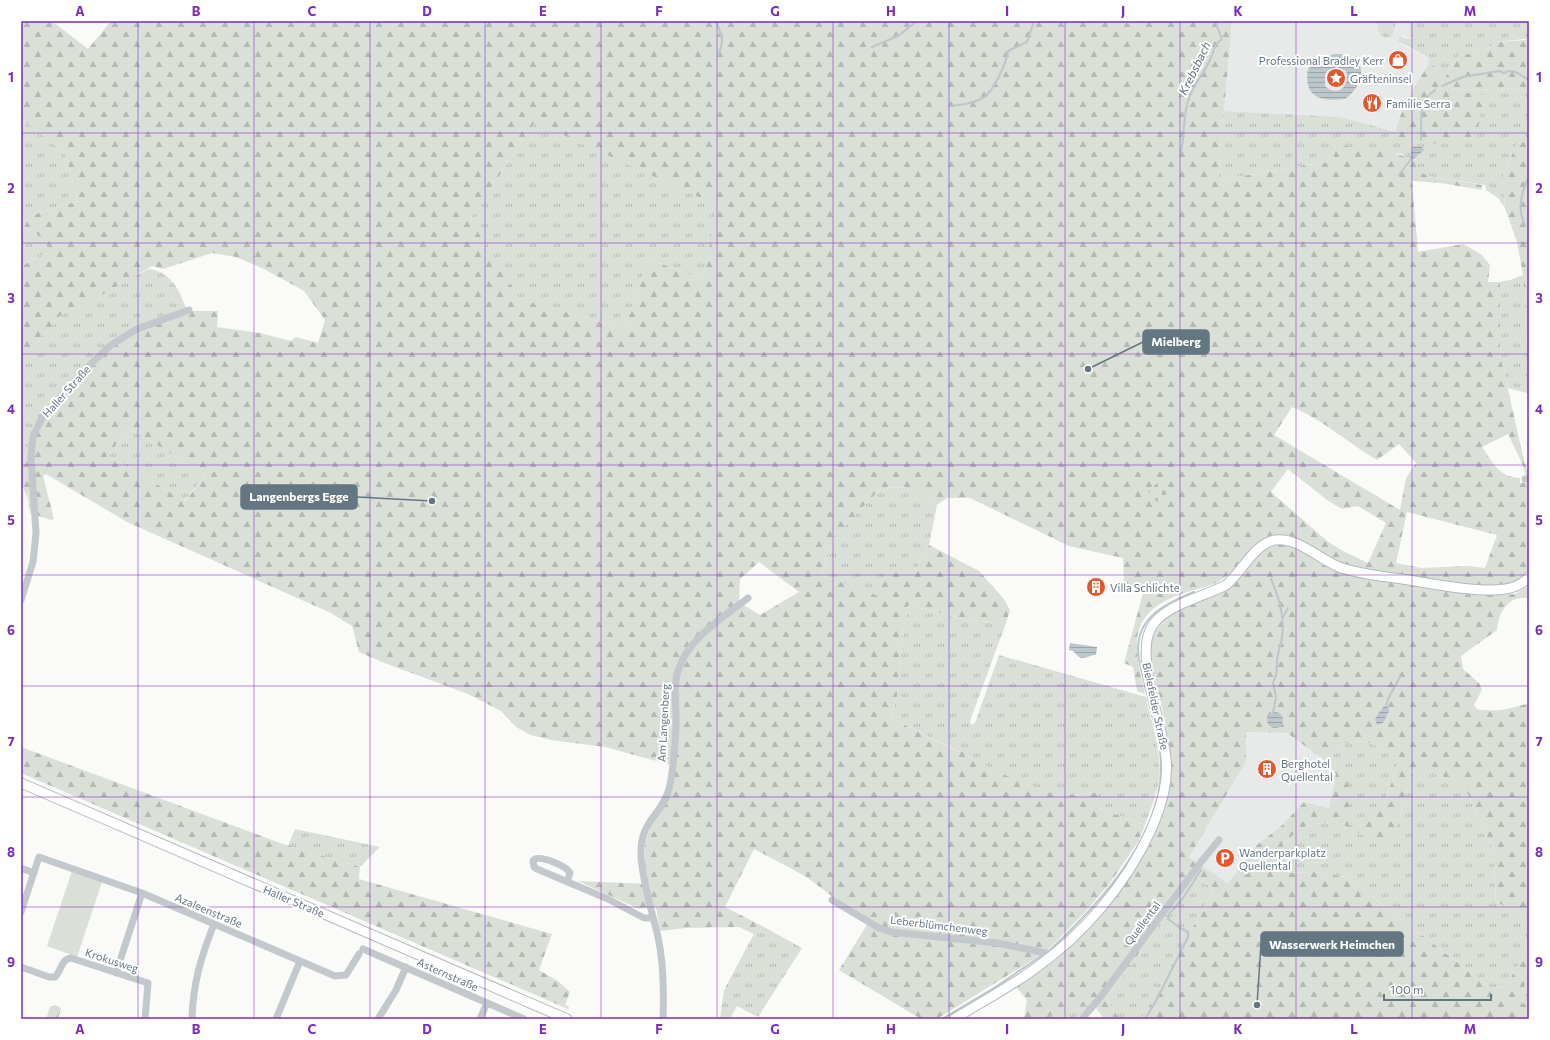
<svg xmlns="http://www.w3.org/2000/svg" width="1550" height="1040" font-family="Commissioner,sans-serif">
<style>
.built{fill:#e8e9e9}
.grass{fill:url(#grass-tufts)}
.forest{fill:url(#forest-firs);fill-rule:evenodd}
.cemetery{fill:url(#cemetery-stones)}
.park{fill:#dadfd7}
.water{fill:url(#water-rules);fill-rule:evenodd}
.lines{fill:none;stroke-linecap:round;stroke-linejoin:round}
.stream{stroke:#bbc7cb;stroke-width:2}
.secondary-casing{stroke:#b3babf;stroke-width:11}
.minor{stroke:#c3c8cc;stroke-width:7}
.secondary{stroke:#fff;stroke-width:9}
.grid{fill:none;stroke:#7b2cbf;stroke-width:1;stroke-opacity:0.55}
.labels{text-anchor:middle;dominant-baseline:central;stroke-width:4;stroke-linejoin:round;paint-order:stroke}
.poi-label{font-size:11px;fill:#657683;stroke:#fff;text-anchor:start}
.street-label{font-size:11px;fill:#657683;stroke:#fff}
.water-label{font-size:12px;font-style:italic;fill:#60757c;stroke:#fff}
.leader{fill:none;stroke:#657683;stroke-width:1.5}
.callout-dot{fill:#657683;stroke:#fff;stroke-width:1.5}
.callout{fill:#657683;stroke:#657683;stroke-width:1.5}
.callout-label{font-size:12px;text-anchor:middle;font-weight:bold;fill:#fff}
.neatline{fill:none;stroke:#7b2cbf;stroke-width:1.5}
.grid-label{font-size:13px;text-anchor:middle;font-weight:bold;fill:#7b2cbf}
</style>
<defs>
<pattern id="grass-tufts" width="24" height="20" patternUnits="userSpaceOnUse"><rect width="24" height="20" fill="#dadfd7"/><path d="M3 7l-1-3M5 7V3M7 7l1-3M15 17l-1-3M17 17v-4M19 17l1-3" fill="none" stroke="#b4b9b4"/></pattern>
<pattern id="forest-firs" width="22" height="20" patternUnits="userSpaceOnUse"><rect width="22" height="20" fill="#dadfd7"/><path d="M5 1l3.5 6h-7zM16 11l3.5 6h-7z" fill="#b4b9b4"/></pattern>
<pattern id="cemetery-stones" width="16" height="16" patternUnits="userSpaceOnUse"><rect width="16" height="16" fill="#dadfd7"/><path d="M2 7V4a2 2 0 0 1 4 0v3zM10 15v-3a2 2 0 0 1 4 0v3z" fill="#b4b9b4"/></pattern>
<pattern id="water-rules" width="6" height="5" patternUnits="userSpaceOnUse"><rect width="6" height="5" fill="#bbc7cb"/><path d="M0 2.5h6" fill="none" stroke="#9ca6aa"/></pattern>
</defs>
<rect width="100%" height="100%" fill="#fafaf8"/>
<path class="built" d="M1232,21H1409L1411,39L1402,36L1405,46L1429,58L1428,65L1408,99L1396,132L1341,117L1224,111Z
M1246,732L1287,733L1327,762L1336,774L1329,808L1304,802L1281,826L1257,845L1228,883L1189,857L1246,762Z"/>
<path class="grass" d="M1378,21H1396L1392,37C1382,40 1375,31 1378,21Z
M1409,21H1529V37L1525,39L1495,42C1486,53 1473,55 1460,54L1443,81L1442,84L1448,89L1498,90L1514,88L1529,90V139L1516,145L1503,177L1505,208L1498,198L1486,190L1485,185L1428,176L1421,172L1402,154L1336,145L1333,161L1218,180L1224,111L1341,117L1396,132L1408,99L1428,65L1429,58L1398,41L1400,37L1411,39Z
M21,118L65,153L78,201L30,216L24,227L47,240V253L21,266Z
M535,122L717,205L704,280L649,259L624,328L518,299L470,219Z
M149,269C171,272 179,289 186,308L137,326L110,342L40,415L31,445L21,463V362L61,315L68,310L81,307L116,285Z
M1523,275L1527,347V393L1508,388L1500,353V282L1510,280Z
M127,427L206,475L184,501L109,456Z
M882,487L915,488L937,505L929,545L917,568L885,575L878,597L822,575L834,537Z
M908,605L967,620L1006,623L970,721L971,725L975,723L999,655L1146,697C1151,722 1162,752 1159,779C1157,795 1150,810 1145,825L1095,807L1098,793C1085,793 1070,796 1057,794C1044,793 967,761 963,751L960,752L893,719L891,714L897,698L901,643Z
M1365,741L1397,755L1399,761L1382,810L1379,814L1393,838L1412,772L1420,767L1464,785L1493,850L1496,902L1529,917V945L1505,988L1489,987L1347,877L1314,872L1282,873C1279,868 1278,860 1276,854L1299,828L1329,821L1349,827L1348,779L1330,757L1346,743Z
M295,829L380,847L360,867L288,846Z
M1194,876L1214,889L1144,1016L1142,1019H1119L1107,998Z
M764,927L802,948L758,1017L737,1006L730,1019H720L724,990L754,934Z
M1529,979V1002L1522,1004L1525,982Z
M1093,1004L1077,1019H1049L1050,1014Z"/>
<path class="forest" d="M21,21H52L88,49L111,21H1232L1218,180L1333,161L1336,145C1358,148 1414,148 1421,172L1428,176L1482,185V190L1441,183L1412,181L1418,252L1463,244L1481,254L1490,265L1488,282H1500V353L1517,430L1525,465L1529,470V476L1526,477L1523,465L1508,434L1482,447C1493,463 1499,477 1520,478V483L1529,482V569C1523,576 1518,581 1510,584C1487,592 1369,572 1342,564C1322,558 1303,545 1284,536C1269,546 1252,555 1238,566C1231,572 1225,578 1216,583C1202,589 1186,591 1173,597C1124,619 1136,653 1145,694L1137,691L1133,667L1124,663L1143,593L1124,582L1123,558L1069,546L970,498H947L937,505L915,488L882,487L834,537L822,575L878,596L885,575L917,568L929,545L979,571L1003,598L1010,610L1006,623L967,620L908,605L901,643L897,698L891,714L893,719L959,752L963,751C967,761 1045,793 1058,794C1070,796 1085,793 1098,793L1095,807L1145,825L1138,842L1110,883L1086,911L1047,951L937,1019H921L839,970L868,923L805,876L754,849L725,907L764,927L754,934L739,927L686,928L660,931L656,907L639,909L578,881L648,884L645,869V842L652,823L670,795L675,766L605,747L551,740L531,735L516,727L501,711L468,694L382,662L359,652L352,626L331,613L127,522L46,474L43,476L54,519L51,520L30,513L28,499L21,482V463L45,417L113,346L138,331L192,311H218L217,327L260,333L291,341L296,337L318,343L325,320L304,291L264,269L236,257L212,253L163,269L152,266L81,307L68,310L61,315L21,362V266L47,253V240L24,227L30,216L78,201L65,153L21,118ZM535,122L716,205L704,280L649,259L624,328L519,299L470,219ZM1292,407C1324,420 1348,443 1377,460L1399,444L1416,463L1406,478L1400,510L1274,435ZM127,427L206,475L185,501L109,456ZM1288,469L1327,500L1342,509L1358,506L1386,523L1368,563L1341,550L1327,541L1271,492ZM1407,512L1497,535L1485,568L1468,566L1421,568L1396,563ZM759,562L799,592L760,615L739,602L740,579Z
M1529,37V90L1514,88L1498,90L1448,89L1443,87V81L1460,54C1473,55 1486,53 1495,42L1525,40Z
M1428,65L1444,69C1442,77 1435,84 1442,91L1483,94L1484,96L1477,134L1474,139C1458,143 1445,136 1430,146L1418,142H1401L1396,139C1392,122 1419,80 1428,65Z
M1529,139V394L1527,393V347L1523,275L1517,242L1505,208L1503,177L1516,145Z
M1278,545H1289L1338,571L1441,590L1490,595L1515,594L1529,586V612L1527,598C1508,596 1498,613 1497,630L1461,656L1463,669L1479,683L1482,690L1474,705L1477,709C1495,713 1512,708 1529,703V917L1496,902L1493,850L1464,785L1420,767L1412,772L1393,838L1386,842L1363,836L1357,832L1358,821C1367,812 1375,817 1382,810L1399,761L1397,755L1365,741L1346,743L1330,757L1348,779L1353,824L1349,827L1329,821L1299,828L1276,854L1282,873L1314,872L1347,877L1489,987L1505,988L1529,945V979L1525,982L1522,1004L1529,1002V1019H1142L1214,889L1194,876L1107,998L1119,1019H1104L1093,1004L1051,1014L1049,1019H1024L1027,1000L1016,987C1084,942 1182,842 1170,753C1168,735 1164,717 1160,700C1157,685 1148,660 1151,646C1160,603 1203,608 1232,586C1248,574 1256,549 1278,545ZM1246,732L1287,733L1327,762L1336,774L1329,808L1304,802L1281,826L1257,845L1228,883L1189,857L1246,762Z
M21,747L283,844L360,867L359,879L552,934L539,970L558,981L570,992L565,1005L569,1007L568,1009L21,773Z
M55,1005L61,1008L58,1019H46L50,1007Z"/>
<path class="cemetery" d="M1158,483L1169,496L1159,504L1148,491Z"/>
<path class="park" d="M72,871L102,882L77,957L47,946Z"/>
<path class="water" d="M1334,54C1368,52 1368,83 1345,99C1321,102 1303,97 1308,69L1318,60ZM1337,67L1346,71C1351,86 1337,98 1325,86V74L1328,70Z
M1413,146L1422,147L1424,150L1412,160L1410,157Z
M1070,643L1097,647L1096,655C1090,654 1086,660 1079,657L1073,651L1069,650Z
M1384,706L1388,707L1389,711L1383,723L1377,725L1375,719Z
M1267 720a8 8 0 1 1 16 0a8 8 0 1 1-16 0Z"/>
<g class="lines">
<path class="stream" d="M716,21C722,37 725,39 718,55
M872,47L898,36L917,21
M1444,85L1463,77L1499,71L1504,73C1513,67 1521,76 1529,80
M949,106C961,105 972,104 983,98C994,91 1006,64 1008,51L1027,42L1034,21
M1421,140C1422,121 1417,102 1435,90
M1181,151C1185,135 1183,116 1188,101C1192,86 1202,76 1209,62C1214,53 1213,45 1222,39L1215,21
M1399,175L1412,158
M1525,226C1524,223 1523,220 1522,217C1518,206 1523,187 1529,177
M1271,579C1279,598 1285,616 1282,637C1281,645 1277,654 1277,662C1276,671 1278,675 1273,682L1276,697L1273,713
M1283,617L1288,608
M1146,690C1144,680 1141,670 1139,660C1132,620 1162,605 1194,592
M1386,706L1388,699L1400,677
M1049,951C1097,906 1160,840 1161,770C1162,747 1154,723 1149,701
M942,1019L994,988L1041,956
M1145,1019L1156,1001L1188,937V932L1180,928L1168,919L1169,914L1183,898L1201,870"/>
<g class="secondary-casing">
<path id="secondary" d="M21,783L567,1019
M954,1019C980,1003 1008,988 1033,970C1083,935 1126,885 1151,830C1162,804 1170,779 1165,751C1160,719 1137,659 1150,630C1161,605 1204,597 1226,585C1242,572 1254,544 1275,540C1298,537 1319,559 1339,567C1358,574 1381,576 1402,579C1429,583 1465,591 1493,590C1505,590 1520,587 1529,577"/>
</g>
<path class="minor" d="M1525,479H1529
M21,600L33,562L36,533L31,457L33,436L43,416L92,363L111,345L137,329L189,310
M21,868L34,873
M567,882L570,873C567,866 542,856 535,859L533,861L534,867L537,869L608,899L644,918H653
M832,900L879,928L891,932L997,943L1046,953L1050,957
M21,912L39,857L142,893L335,976L346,975L359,954
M363,949L524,1019
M21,967L49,977H55C62,970 61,959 71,958L148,983L145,1019
M116,973L142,893
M192,1019C193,983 201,957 214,924
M276,1019L300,961
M378,1019L396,990L406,967
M480,1019L487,1003
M663,1019C664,992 664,964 658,937C652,911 643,884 641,857C639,820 662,816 669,789C673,774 675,744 676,728C677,709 672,687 679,668C689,638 724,617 748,598
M1082,1019L1098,1000L1201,862L1219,840"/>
<use href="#secondary" class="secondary"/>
</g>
<path class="grid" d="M138,21V1019M254,21V1019M370,21V1019M485,21V1019M601,21V1019M717,21V1019M833,21V1019M949,21V1019M1065,21V1019M1180,21V1019M1296,21V1019M1412,21V1019M21,133H1529M21,243H1529M21,354H1529M21,465H1529M21,575H1529M21,686H1529M21,797H1529M21,907H1529"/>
<defs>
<g id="shop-disc" transform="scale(1)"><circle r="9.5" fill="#e4572e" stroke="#fff"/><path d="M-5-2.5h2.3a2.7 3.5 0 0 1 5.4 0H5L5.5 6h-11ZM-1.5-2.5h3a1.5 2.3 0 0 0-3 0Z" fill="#fff"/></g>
<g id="sight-disc" transform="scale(1)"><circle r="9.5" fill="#e4572e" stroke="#fff"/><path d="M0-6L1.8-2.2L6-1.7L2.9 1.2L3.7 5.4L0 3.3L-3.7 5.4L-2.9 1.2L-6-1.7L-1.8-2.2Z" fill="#fff"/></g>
<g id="restaurant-disc" transform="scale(1)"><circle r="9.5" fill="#e4572e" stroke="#fff"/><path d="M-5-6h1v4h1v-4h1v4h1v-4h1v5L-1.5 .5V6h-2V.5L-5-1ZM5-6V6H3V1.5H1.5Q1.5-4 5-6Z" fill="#fff"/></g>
<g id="building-disc" transform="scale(1)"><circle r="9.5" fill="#e4572e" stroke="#fff"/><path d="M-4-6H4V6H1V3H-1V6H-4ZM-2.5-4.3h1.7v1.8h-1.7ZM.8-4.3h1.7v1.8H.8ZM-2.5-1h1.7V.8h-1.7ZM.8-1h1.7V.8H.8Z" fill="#fff"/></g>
<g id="parking-disc" transform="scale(1)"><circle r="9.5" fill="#e4572e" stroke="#fff"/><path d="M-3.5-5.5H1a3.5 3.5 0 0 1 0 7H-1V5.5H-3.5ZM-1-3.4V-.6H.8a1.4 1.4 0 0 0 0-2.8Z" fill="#fff"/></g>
</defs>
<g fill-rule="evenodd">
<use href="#shop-disc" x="1398" y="60"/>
<use href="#sight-disc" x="1336" y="78"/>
<use href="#restaurant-disc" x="1372" y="103"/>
<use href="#building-disc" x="1096" y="587"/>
<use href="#building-disc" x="1267" y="769"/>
<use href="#parking-disc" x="1225" y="858"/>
</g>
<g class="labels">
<g class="poi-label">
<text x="1384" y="60" text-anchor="end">Professional Bradley Kerr</text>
<text x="1350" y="78">Gräfteninsel</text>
<text x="1386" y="103">Familie Serra</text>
<text x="1110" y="587">Villa Schlichte</text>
<text x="1281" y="763">Berghotel<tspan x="1281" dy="13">Quellental</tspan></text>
<text x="1239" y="852">Wanderparkplatz<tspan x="1239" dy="13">Quellental</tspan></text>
</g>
<g class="street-label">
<text transform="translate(66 391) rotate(-48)">Haller Straße</text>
<text transform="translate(1156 706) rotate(78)">Bielefelder Straße</text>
<text transform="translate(663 723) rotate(-87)">Am Langenberg</text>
<text transform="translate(294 901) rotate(23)">Haller Straße</text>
<text transform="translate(209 910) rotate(23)">Azaleenstraße</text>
<text transform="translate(1142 923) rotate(-53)">Quellental</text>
<text transform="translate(939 925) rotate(7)">Leberblümchenweg</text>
<text transform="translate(112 960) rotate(18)">Krokusweg</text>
<text transform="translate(448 974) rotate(24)">Asternstraße</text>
</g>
<g class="water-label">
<text transform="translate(1194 68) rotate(-64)">Krebsbach</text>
</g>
</g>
<path class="leader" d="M1088 369L1143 342M432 501L357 497M1257 1005L1261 944"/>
<g class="callout-dot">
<circle cx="1088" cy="369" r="4"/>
<circle cx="432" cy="501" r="4"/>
<circle cx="1257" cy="1005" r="4"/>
</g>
<g class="callout">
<rect x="1143" y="330" width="66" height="24" rx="4"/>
<rect x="241" y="485" width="116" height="24" rx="4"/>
<rect x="1261" y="932" width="142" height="24" rx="4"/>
</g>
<g class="callout-label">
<text x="1176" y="346">Mielberg</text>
<text x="299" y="501">Langenbergs Egge</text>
<text x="1332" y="949">Wasserwerk Heimchen</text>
</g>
<rect width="1550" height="1040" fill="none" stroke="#ffffff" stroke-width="44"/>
<path d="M1384 994v6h107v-6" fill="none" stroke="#657683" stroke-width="2"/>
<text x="1390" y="994" font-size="12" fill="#657683" stroke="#ffffff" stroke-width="3" paint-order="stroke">100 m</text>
<rect x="22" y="22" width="1506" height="996" class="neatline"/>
<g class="grid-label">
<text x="80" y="16">A</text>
<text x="196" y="16">B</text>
<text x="312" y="16">C</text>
<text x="427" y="16">D</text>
<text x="543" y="16">E</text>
<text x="659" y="16">F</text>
<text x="775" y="16">G</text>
<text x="891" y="16">H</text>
<text x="1007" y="16">I</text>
<text x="1123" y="16">J</text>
<text x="1238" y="16">K</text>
<text x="1354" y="16">L</text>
<text x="1470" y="16">M</text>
<text x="11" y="82">1</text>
<text x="1539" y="82">1</text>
<text x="11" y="193">2</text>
<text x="1539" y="193">2</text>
<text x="11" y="303">3</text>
<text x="1539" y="303">3</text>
<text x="11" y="414">4</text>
<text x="1539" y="414">4</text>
<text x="11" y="525">5</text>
<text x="1539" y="525">5</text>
<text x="11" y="635">6</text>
<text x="1539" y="635">6</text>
<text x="11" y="746">7</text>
<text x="1539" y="746">7</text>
<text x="11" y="857">8</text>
<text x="1539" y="857">8</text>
<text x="11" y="967">9</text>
<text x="1539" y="967">9</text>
<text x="80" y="1034">A</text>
<text x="196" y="1034">B</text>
<text x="312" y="1034">C</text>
<text x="427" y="1034">D</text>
<text x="543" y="1034">E</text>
<text x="659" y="1034">F</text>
<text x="775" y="1034">G</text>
<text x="891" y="1034">H</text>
<text x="1007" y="1034">I</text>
<text x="1123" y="1034">J</text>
<text x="1238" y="1034">K</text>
<text x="1354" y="1034">L</text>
<text x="1470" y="1034">M</text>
</g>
</svg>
